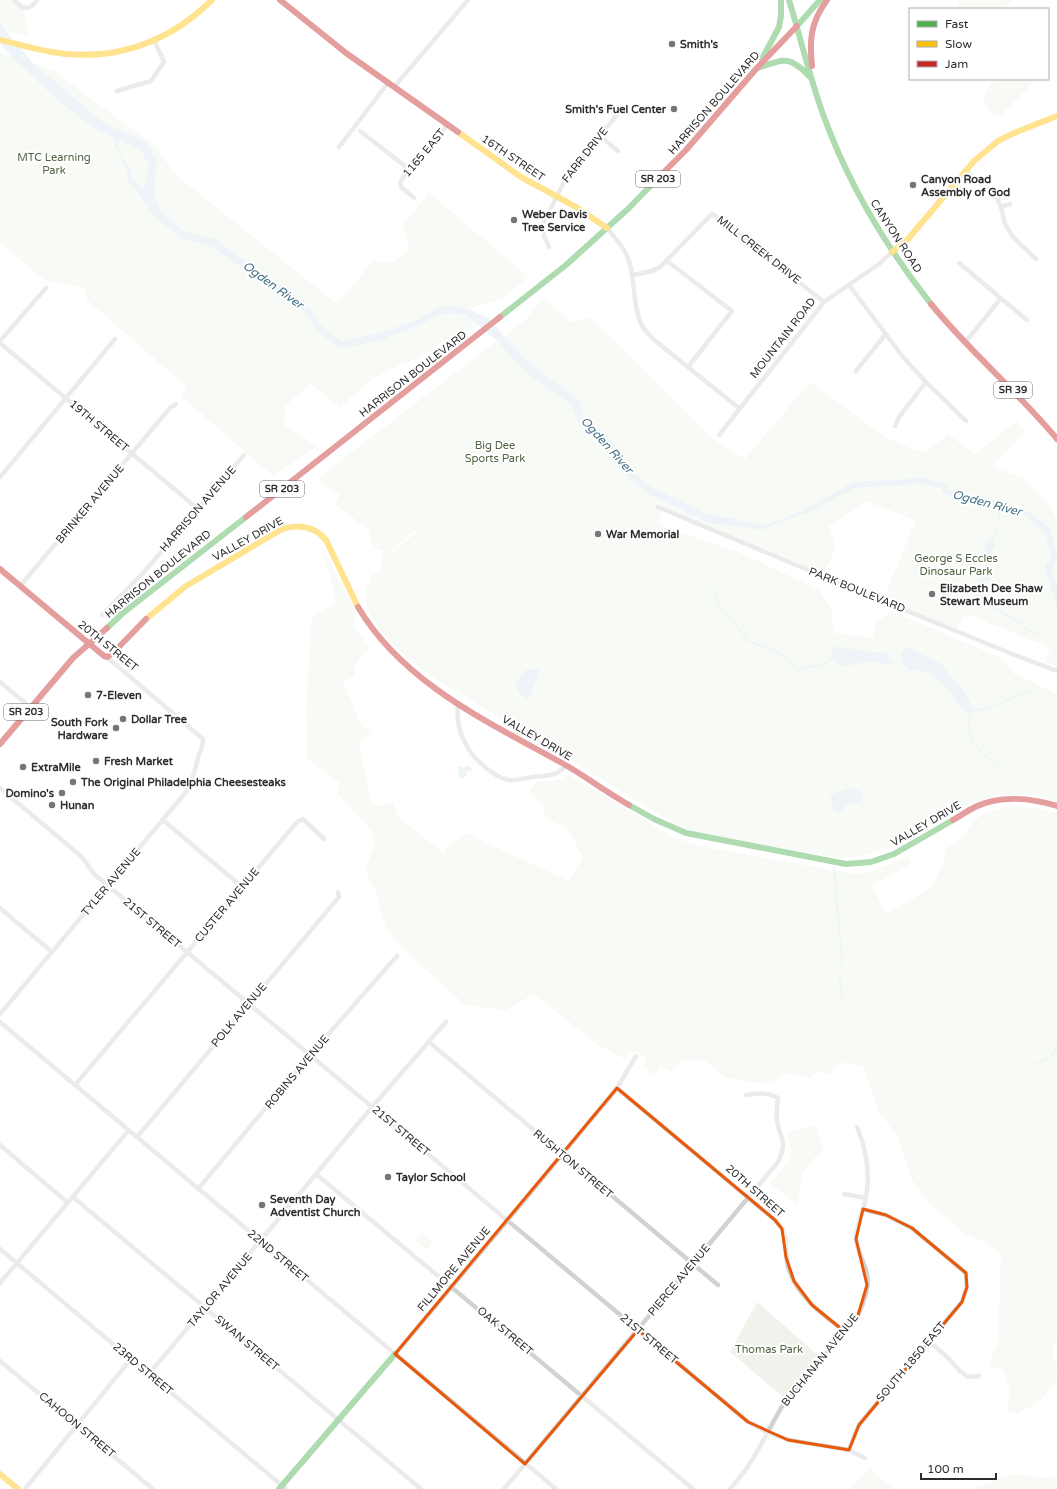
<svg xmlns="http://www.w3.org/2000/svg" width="1057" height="1489" font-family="'Varela Round',sans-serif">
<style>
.green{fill:#f0f3ec;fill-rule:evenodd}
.water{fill:#dae7ee;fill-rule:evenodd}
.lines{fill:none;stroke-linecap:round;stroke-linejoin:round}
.stream{stroke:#dae7ee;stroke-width:1.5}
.street{stroke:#d2d2d2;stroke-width:4.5}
.fast{stroke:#4caf50;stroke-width:6}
.slow{stroke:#ffc107;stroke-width:6}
.jam{stroke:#c62828;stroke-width:6}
.marked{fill:none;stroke:#e8590c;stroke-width:3;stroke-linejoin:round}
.poi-dot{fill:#767676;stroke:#fff;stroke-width:1.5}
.labels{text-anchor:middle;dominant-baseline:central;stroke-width:4;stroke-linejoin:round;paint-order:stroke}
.shield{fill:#fff;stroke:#6c6c6c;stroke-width:1}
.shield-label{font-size:10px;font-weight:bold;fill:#2d2d2d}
.poi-label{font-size:11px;font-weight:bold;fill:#2d2d2d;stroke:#fff;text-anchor:start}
.street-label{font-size:11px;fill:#2d2d2d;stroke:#fff}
.park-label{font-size:11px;fill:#526340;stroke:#fff}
.water-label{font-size:12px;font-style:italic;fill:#457085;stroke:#fff}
</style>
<rect width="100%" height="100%" fill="#fff"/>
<path class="green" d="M0,0H10L24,10L29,36L5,30L0,22Z
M961,0H1013L1006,9H956Z
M0,53L11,56L58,101L95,129L140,150L149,164L142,197L152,214L180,238L212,247L303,311L319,333L340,349L382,340L420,325L437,316L450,313L467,315L479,324L468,331L459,333L449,338L419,358L401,364L372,379L340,407L310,384L285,406L284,426L304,437L316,447L273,476L182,397L186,386L87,300L85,288L45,280L0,243Z
M33,63L55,71L80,91L155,146L176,175L337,304L374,260L377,262H394L410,249L403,225L429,193L529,277L503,298L469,309L451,306L436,308L418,319L380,333L342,341L324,329L307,304L215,239L183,231L161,211L154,195L157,160L146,142L104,123Z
M992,79H1035L1025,91L999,117L990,113L983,98L993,81Z
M544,297L570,322L590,317L712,438L745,459L810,382L888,439L924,453L948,434L975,454L1017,421L1025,431L992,467L1023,478L1051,507L1057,520V586L1053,574L1052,568L1057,557L1050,528L1028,511L997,500L949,490L922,478L853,482L802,511L764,525L708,514L650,486L626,465L612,441L584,418L579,401L526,360L515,347L504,337L526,319Z
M497,341L528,375L570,404L578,422L605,446L619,468L645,492L708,523L762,530L814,510L855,488L920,484L1024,515L1045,533L1051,557L1046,567L1047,577L1057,606V666L1045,662L1050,648L972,616L963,617L957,630L883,599L916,521L867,501L829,526L836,549L823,573L661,507L659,525L738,552L819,590L831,608L834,633L873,638L876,622L892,611L1003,659L1013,673L1057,694V802C1021,786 979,797 945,815C913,833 880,857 841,858L724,839L685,830L433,677C409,659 363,627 366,592C367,586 370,580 372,574H379L384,551C372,548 370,542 370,531L335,504L340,494L328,489L318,478ZM422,524C414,534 400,550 387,551L397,546Z
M321,546L357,613L353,625L369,648C361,656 353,664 355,676L343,682L362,727L371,732L359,744L371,800L377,806L393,802L398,817L443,853L451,843L470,833L484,842L569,881L583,857L567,828L545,818L542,804L529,793L536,782L560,780L569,775L671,836L699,846L855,874L873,871L908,856L912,864L872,885L886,914L931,888L944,861L945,848C964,842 965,832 976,819C979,816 983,815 987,813C1010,804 1034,806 1057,814V1341L1054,1344L1053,1357L1057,1362V1381L1041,1400L1018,1414L1008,1411L1009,1388L1003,1370L988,1365L998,1342L1001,1254L981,1240L966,1234L927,1202L912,1180L898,1137L879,1112L863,1067C843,1062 843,1059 828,1075L818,1071L810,1078L788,1074L764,1084L744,1081L724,1077L706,1061L683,1059L672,1072L660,1067L654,1075L643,1067L647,1059L637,1051L629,1053L625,1059L598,1045L534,994L506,1010L465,1005L424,968L387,931L375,890L367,876V864L375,846L371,830L337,793L339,782L307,759L306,707L312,616L337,603Z
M815,1125L824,1150L811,1161L802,1174L797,1205L770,1183L788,1163L791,1151L787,1132Z
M422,1233L433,1242L427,1250L416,1241Z
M757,1302L818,1355L783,1397L730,1352Z
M869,1468L894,1489H851Z
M1009,1475C1025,1473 1040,1480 1057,1476V1489H972Z"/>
<path class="water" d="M0,22L5,30L33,63L104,123L146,142L157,160L154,195L161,211L183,231L215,239L307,304L324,329L342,341L380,333L418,319L436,308L451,305L469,309L488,318L501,332L504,337L515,347L526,360L580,401L584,418L612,441L626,465L650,486L708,514L765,525L802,511L853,482L922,478L946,484L949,490L997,500L1028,511L1050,528L1057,557L1052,568L1053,574L1057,586V606L1047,577L1045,567L1051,557L1045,533L1024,515L945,495L941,489L920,484L855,488L814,510L762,530L708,523L645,492L619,468L605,446L578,422L570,404L528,375L497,341L467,315L450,313L437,316L420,325L382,340L340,349L319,333L303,311L212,247L180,238L152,214L133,185L127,180V170L123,164L114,142L115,138L95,129L58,101L11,56L0,43ZM119,140L140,150L149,164L144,188L131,178L130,167C123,162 120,153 117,145Z
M990,538H993L996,544L992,550L993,556L988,559C984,550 982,546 990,538Z
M986,568L992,575V578L988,581L983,580C982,590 987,594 987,603L984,606L978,604L974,598L976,594L977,583L979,581Z
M837,646L867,652H884L888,654L892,661V664L887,665C873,658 856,664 842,667L831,660L832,650Z
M909,648L941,664L964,691L974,710L973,713L967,714C955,703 949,686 934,676C931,674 927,672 923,671C919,670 914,671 911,670C903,668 900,659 901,653L904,649Z
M531,669L539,670L540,671L530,695L527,699C520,695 513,687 518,679C520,676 522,675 524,671Z
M467,765L472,768V770L470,772L466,771L467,775L464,778H459L458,774L459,772L457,768L459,766L463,768Z
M848,788C856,788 868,793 861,802C851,803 846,803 841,812L836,813L833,810L830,798L833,794Z"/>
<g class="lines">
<path class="stream" d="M998,507L1000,523
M993,538L998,528
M986,568L988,559
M714,588L718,604L749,641L763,647L774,650L790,660L793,666L797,669L821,665L831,660
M987,603L1022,624L1025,628L1041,635
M892,661H901
M974,710C994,709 1011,696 1030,691
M971,714C964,739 979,751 997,766
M834,867L842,962L835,969
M837,974L840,979L842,999
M1052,1056L1057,1047
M1036,1064L1049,1057"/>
<path class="street" d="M14,0L22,7L27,8L32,6L37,0
M394,87L468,0
M117,91L151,81L164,62L154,40
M360,131L410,170
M600,136L618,151
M339,147L388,83
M966,171L997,198L1001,207L1005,224L1013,237L1036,259
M414,198L402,188L400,183L402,179L447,125
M1001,207L1010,204
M607,228C614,237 624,247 628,258C636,279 632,309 643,327C645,331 650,335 653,339L740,409
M549,247L544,236L543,224L567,176L621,110
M666,260L732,311L688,367
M959,263L1027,320
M633,275L652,271L660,267L712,214L717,217L824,302
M849,285L903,357L926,382L966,421
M0,341L46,288
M0,343L198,509
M965,343L1001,298
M856,371L885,335
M895,426L899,417L926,382
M719,435L824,302L879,264L892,252
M0,477L115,339
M658,507L839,583L1012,654L1057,671
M20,586L170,408L176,404
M102,615L144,572L244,455
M0,682L30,707
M458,703C455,728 465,751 485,767C492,773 499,778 508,780C516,781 525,778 533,777C548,775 554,777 566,766
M0,788L82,857L94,874L748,1422L767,1432L788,1440L849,1450L865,1458
M163,820L242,887
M0,908L52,952
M0,1014L186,792C194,779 194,772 198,758C200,751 203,747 203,739L107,657
M0,1022L556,1489
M429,1042L718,1285
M75,1085L297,822L303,819L324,839
M617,1088L775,1220C777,1223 781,1226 783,1230C788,1242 784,1257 789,1270C798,1297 823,1314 844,1331
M137,1137L339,897L338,892
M0,1145L68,1203
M316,1174L693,1489
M198,1189L310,1055L397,956
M844,1194L866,1198
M73,1197L421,1489
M0,1249L286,1489
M0,1283L129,1130
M929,1341L946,1356L960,1371L968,1377L979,1376
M395,1354L507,1221L617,1088L636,1056
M0,1361L153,1489
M149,1374L372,1107L446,1022
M849,1450L859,1425L962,1302L967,1287L966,1273L912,1228L886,1215L863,1209
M25,1489L131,1359
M504,1489L778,1162C789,1138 779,1140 777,1120C776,1113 777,1105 778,1098C769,1092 756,1093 746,1095
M730,1489L744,1472L754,1457L781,1408L858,1315C864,1302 871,1285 866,1270C863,1259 856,1250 856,1238C856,1226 862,1214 865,1202C871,1176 867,1151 857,1127"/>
<path class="fast" d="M789,0C801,39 810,79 824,117C849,185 886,247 931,304
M797,26L820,0
M762,59L779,27L781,16V0
M758,68C786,58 790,56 811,78
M500,317L566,265L629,208L659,177
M107,628L123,613L246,517
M629,805L654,819L686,833L846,864L871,862L894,854L953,820
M279,1489L395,1354"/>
<path class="slow" d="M0,40C22,45 43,52 66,54C123,59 171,40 212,0
M458,132L521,177L576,207L607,228
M892,252L908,239L974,161L998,141L1014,133L1057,116
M146,619L186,586L282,529C299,524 314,526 326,540L358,607
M0,1474L18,1489"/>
<path class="jam" d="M280,0L346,53L458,132
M812,66C809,39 811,22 827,0
M659,177L686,150L756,69L797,26
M931,304C970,352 1018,392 1057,439
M246,517L500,317
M0,569L104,656L107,657L113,653L146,619
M358,607C403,683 488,722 562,763C585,776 606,792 629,805
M0,744L73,658L107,628
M953,820C960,816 967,811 975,807C1000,795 1031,798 1057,806"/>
</g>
<path d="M0 0H1057V1489H0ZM617,1088L775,1220L782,1229L786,1257L794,1281L812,1305L844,1331L858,1315L867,1285L856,1239L863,1209L886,1215L912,1228L966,1273L967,1287L962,1302L859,1425L849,1450L788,1440L748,1422L638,1330L525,1464L395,1354Z" fill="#fff" fill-opacity=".55" fill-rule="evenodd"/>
<path class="marked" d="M617,1088L775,1220L782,1229L786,1257L794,1281L812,1305L844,1331L858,1315L867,1285L856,1239L863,1209L886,1215L912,1228L966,1273L967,1287L962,1302L859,1425L849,1450L788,1440L748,1422L638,1330L525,1464L395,1354Z"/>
<g class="poi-dot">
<circle cx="672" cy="44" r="4"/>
<circle cx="674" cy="109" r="4"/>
<circle cx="913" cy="185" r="4"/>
<circle cx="514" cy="220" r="4"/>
<circle cx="598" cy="534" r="4"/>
<circle cx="932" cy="594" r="4"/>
<circle cx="88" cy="695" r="4"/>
<circle cx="123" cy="719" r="4"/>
<circle cx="116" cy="728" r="4"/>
<circle cx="96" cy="761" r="4"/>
<circle cx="23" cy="767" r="4"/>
<circle cx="73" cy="782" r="4"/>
<circle cx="62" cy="793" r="4"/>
<circle cx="52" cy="805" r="4"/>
<circle cx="388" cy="1177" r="4"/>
<circle cx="262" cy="1205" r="4"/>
</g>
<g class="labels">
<g class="shield">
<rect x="636" y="171" width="44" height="16" rx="3"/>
<rect x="994" y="382" width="38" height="16" rx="3"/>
<rect x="260" y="481" width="44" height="16" rx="3"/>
<rect x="4" y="704" width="44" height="16" rx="3"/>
</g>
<g class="shield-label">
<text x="658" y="179">SR 203</text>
<text x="1013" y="390">SR 39</text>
<text x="282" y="489">SR 203</text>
<text x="26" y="712">SR 203</text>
</g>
<g class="poi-label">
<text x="680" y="44">Smith's</text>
<text x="666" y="109" text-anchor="end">Smith's Fuel Center</text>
<text x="921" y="179">Canyon Road<tspan x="921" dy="13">Assembly of God</tspan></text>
<text x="522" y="214">Weber Davis<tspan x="522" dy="13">Tree Service</tspan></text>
<text x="606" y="534">War Memorial</text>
<text x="940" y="588">Elizabeth Dee Shaw<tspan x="940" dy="13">Stewart Museum</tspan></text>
<text x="96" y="695">7-Eleven</text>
<text x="131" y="719">Dollar Tree</text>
<text x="108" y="722" text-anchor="end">South Fork<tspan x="108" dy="13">Hardware</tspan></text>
<text x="104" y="761">Fresh Market</text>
<text x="31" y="767">ExtraMile</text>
<text x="81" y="782">The Original Philadelphia Cheesesteaks</text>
<text x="54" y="793" text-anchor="end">Domino's</text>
<text x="60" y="805">Hunan</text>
<text x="396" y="1177">Taylor School</text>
<text x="270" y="1199">Seventh Day<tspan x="270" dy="13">Adventist Church</tspan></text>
</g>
<g class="street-label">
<text transform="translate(714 103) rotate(-49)">HARRISON BOULEVARD</text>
<text transform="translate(424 153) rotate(-50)">1165 EAST</text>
<text transform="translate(585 155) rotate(-52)">FARR DRIVE</text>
<text transform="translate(513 158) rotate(34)">16TH STREET</text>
<text transform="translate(896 236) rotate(57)">CANYON ROAD</text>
<text transform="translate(759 250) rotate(38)">MILL CREEK DRIVE</text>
<text transform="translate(783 338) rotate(-52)">MOUNTAIN ROAD</text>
<text transform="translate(413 374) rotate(-38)">HARRISON BOULEVARD</text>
<text transform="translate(99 426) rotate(40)">19TH STREET</text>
<text transform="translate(90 504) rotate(-50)">BRINKER AVENUE</text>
<text transform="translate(198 509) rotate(-49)">HARRISON AVENUE</text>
<text transform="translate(248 539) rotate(-29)">VALLEY DRIVE</text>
<text transform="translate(158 574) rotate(-39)">HARRISON BOULEVARD</text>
<text transform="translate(857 590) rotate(22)">PARK BOULEVARD</text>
<text transform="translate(108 646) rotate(39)">20TH STREET</text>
<text transform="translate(537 738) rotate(30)">VALLEY DRIVE</text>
<text transform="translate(926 824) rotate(-30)">VALLEY DRIVE</text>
<text transform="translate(111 882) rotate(-50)">TYLER AVENUE</text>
<text transform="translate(227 905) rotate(-50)">CUSTER AVENUE</text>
<text transform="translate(152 923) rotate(40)">21ST STREET</text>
<text transform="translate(239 1015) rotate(-50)">POLK AVENUE</text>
<text transform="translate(297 1072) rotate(-50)">ROBINS AVENUE</text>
<text transform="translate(401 1131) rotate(40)">21ST STREET</text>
<text transform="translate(573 1164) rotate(40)">RUSHTON STREET</text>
<text transform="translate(755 1191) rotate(41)">20TH STREET</text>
<text transform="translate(278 1256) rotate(40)">22ND STREET</text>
<text transform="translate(454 1269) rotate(-50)">FILLMORE AVENUE</text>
<text transform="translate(679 1280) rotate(-50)">PIERCE AVENUE</text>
<text transform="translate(220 1290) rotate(-50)">TAYLOR AVENUE</text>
<text transform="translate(505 1331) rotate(40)">OAK STREET</text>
<text transform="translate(649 1339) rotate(40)">21ST STREET</text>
<text transform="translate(247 1343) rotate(40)">SWAN STREET</text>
<text transform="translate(820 1360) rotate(-51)">BUCHANAN AVENUE</text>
<text transform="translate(911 1362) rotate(-50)">SOUTH 1850 EAST</text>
<text transform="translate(143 1369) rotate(40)">23RD STREET</text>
<text transform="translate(77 1425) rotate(40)">CAHOON STREET</text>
</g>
<g class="park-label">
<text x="54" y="157">MTC Learning<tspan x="54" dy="13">Park</tspan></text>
<text x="495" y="445">Big Dee<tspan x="495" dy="13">Sports Park</tspan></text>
<text x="956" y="558">George S Eccles<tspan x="956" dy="13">Dinosaur Park</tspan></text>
<text x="769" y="1349">Thomas Park</text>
</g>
<g class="water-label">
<text transform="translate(273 285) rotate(36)">Ogden River</text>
<text transform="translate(607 445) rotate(48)">Ogden River</text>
<text transform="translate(987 503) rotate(15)">Ogden River</text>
</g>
</g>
<rect x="909" y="8" width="140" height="72" fill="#ffffff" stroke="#ababab"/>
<rect x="917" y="21" width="20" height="6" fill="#4caf50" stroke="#ababab"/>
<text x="945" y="28" font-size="12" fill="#2d2d2d">Fast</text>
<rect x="917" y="41" width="20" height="6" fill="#ffc107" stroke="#ababab"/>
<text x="945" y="48" font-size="12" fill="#2d2d2d">Slow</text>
<rect x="917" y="61" width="20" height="6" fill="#c62828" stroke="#ababab"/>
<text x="945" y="68" font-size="12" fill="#2d2d2d">Jam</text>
<path d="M921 1473v6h75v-6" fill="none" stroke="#2d2d2d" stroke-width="2"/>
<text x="927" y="1473" font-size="12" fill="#2d2d2d" stroke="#ffffff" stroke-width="3" paint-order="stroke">100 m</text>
</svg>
